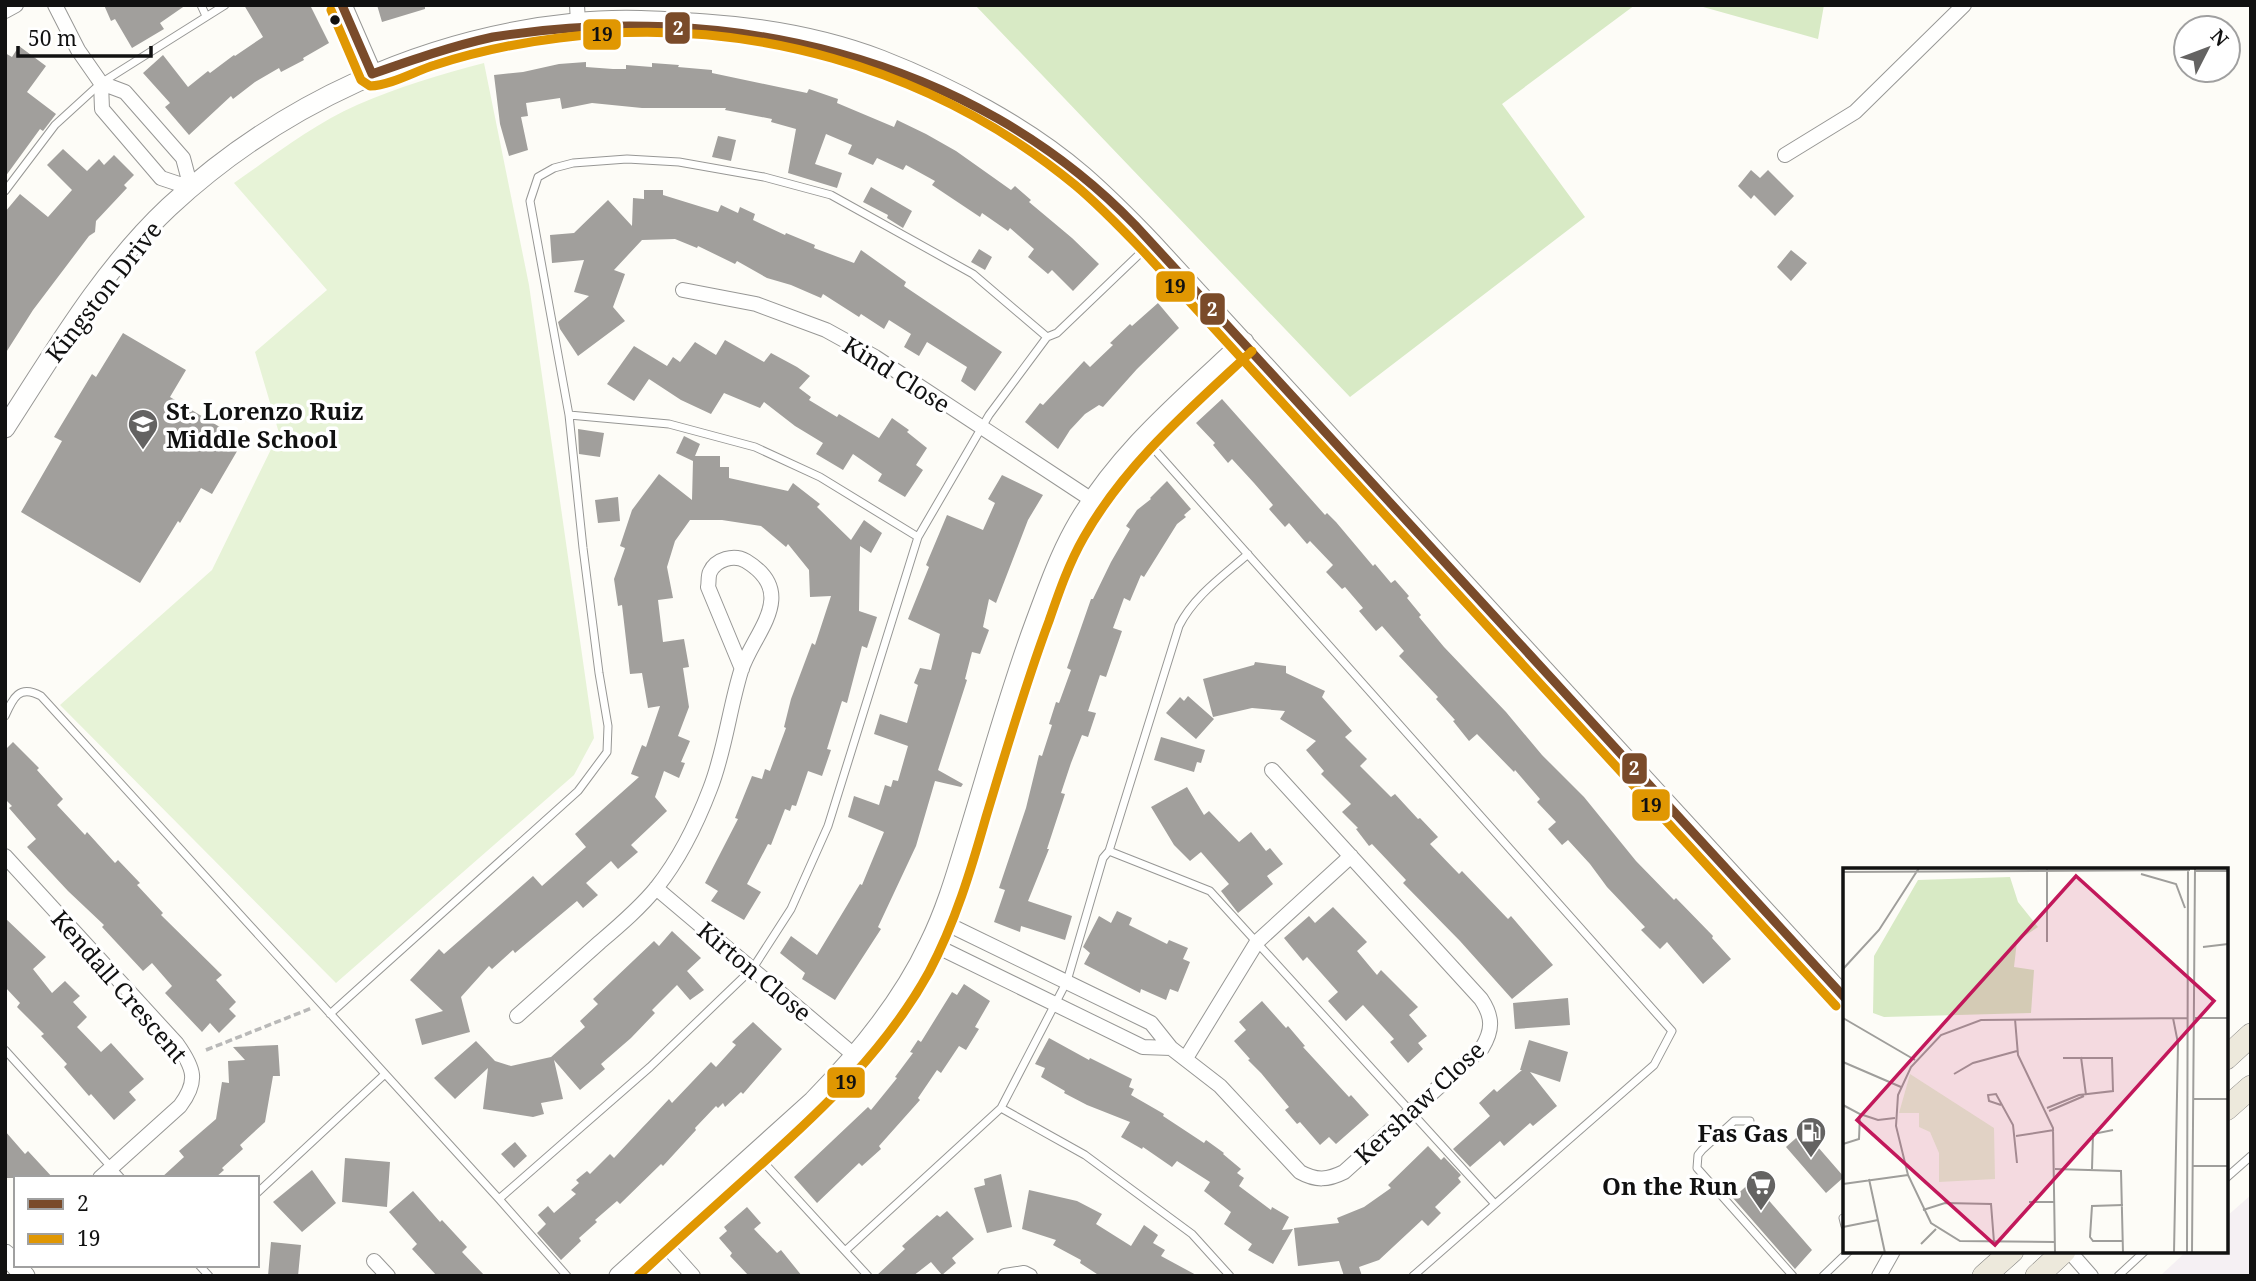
<svg xmlns="http://www.w3.org/2000/svg" width="2256" height="1281" font-family="'Noto Serif',serif">
<style>
.industrial{fill:#f5f0f3}
.green{fill:#e7f3d7}
.forest{fill:#d8eac5}
.building{fill:#a19f9c}
.lines{fill:none;stroke-linecap:round;stroke-linejoin:round}
.service-casing{stroke:#979795;stroke-width:9}
.minor-casing{stroke:#979795;stroke-width:16}
.tertiary-casing{stroke:#979795;stroke-width:21}
.primary-casing{stroke:#858482;stroke-width:24}
.path{stroke:#b9b9b8;stroke-width:3.5;stroke-dasharray:7 3.5;stroke-linecap:butt}
.service{stroke:#fffffe;stroke-width:7}
.minor{stroke:#fffffe;stroke-width:14}
.tertiary{stroke:#fffffe;stroke-width:19}
.primary{stroke:#ede9dc;stroke-width:23}
.bus-1-casing{stroke:#fff;stroke-width:14}
.bus-2-casing{stroke:#fff;stroke-width:14}
.bus-1{stroke:#7a4b2a;stroke-width:9}
.bus-2{stroke:#e09702;stroke-width:9}
.bus-dot{fill:#111;stroke:#fff;stroke-width:2.5}
.labels{text-anchor:middle;dominant-baseline:central;stroke-width:7;stroke-linejoin:round;paint-order:stroke}
.street-label{font-size:24px;fill:#111;stroke:#fff}
.poi-label{font-size:24px;font-weight:bold;fill:#111;stroke:#fff;text-anchor:end}
.inset-road{fill:none;stroke:#9f9e9b;stroke-width:2}
.view{fill:#c2185b;fill-opacity:0.15;stroke:#c2185b;stroke-width:3.5}
.inset-edge{fill:none;stroke:#111;stroke-width:3.5}
.line-badge{stroke:#fff;stroke-width:2.5}
.badge-label{font-size:19px;text-anchor:middle;font-weight:bold;fill:#fff}
.pale-badge-label{font-size:19px;text-anchor:middle;font-weight:bold;fill:#111}
</style>
<rect width="100%" height="100%" fill="#fdfcf7"/>
<path class="industrial" d="M2251,1195V1276H2160L2187,1251H2226V1217Z"/>
<path class="green" d="M484,63L529,285L594,738L574,775L336,983L60,705L212,570L279,433L255,352L327,290L234,183C273,156 314,124 357,105C398,87 441,74 484,63Z"/>
<path class="forest" d="M975,5H1635L1502,104L1585,217L1350,397Z
M1696,5H1824L1818,39Z"/>
<path class="building" d="M104,5H186L160,23L164,29L132,48L115,19L111,21Z
M244,5H310L329,43L303,58L304,60L281,72L279,68L255,82L233,99L231,96L189,135L165,107L170,103L143,73L163,55L188,87L208,71L210,73L234,55L235,56L263,37Z
M377,5H425V9L382,22Z
M19,46L46,66L27,92L56,114L43,131L40,129L5,177V53L12,57Z
M586,62V67L613,69H626V65L652,67V63L679,65L678,67L712,70V73L807,93L809,89L838,99L837,103L894,127L897,120L926,134L956,151L1011,190L1015,186L1031,200L1029,202L1072,238L1099,264L1073,291L1052,270L1048,274L1028,257L1034,249L1010,228L1008,231L982,213L980,217L932,185L935,181L906,165L903,170L877,158L873,165L848,154L852,145L826,134L815,164L842,173L837,188L788,173L796,129L771,122L772,119L725,110L726,108H642L592,103L562,109L560,98L526,103L528,116L521,117L528,150L509,156L500,124L494,75L523,72L559,64Z
M718,136L736,140L731,161L712,157Z
M63,149L87,171L99,159L104,165L114,155L134,175L124,185L127,188L96,221L95,232L89,236L33,310L5,354V212L20,194L48,217L72,190L47,165Z
M1751,170L1760,178L1768,170L1794,196L1775,216L1754,195L1751,199L1738,186Z
M871,187L912,211L903,228L887,218L888,215L863,202Z
M644,190H663V195L718,212L721,205L738,213L740,207L755,214L753,220L785,235L786,233L815,245L814,248L854,263L861,250L906,282L904,286L1002,352L975,391L961,381L967,367L927,342L919,356L904,347L911,334L889,320L884,329L861,314L859,317L823,294L821,298L791,285L767,278L737,261L735,264L698,246L697,248L675,239L642,240L614,270L625,274L613,307L625,321L578,356L560,329L558,322L589,296L574,292L584,260L552,263L550,235L574,233L608,200L632,226L633,198L644,199Z
M979,249L992,257L985,270L971,262Z
M1791,250L1807,263L1791,281L1777,267Z
M1158,303L1179,328L1137,369L1103,407L1099,405L1085,414L1070,430L1058,449L1025,422L1040,403L1043,405L1084,361L1090,367L1113,345L1110,343L1130,324L1132,326Z
M123,333L186,370L170,397L243,441L212,494L201,488L180,523L178,521L140,583L21,512L62,441L54,437L92,374L96,377Z
M725,340L764,362L771,353L797,367L810,376L799,388L811,397L809,400L837,417L839,414L879,438L892,418L909,430L907,432L927,448L916,465L923,470L905,497L878,481L882,474L853,454L843,470L816,454L823,443L795,426L764,402L760,408L724,393L711,414L681,400L649,379L634,401L607,384L634,346L667,366L673,357L680,362L695,342L716,355Z
M1222,399L1325,515L1327,513L1336,522L1373,566L1375,564L1391,583L1395,580L1409,596L1407,598L1421,615L1419,617L1444,647L1506,712L1542,755L1584,797L1636,861L1674,900L1676,898L1713,936L1712,938L1731,959L1703,984L1667,942L1660,949L1641,930L1645,927L1607,887L1590,864L1568,840L1562,845L1548,829L1556,822L1537,802L1540,799L1515,770L1514,772L1477,734L1469,741L1453,721L1455,720L1436,699L1438,697L1399,656L1404,651L1382,626L1376,631L1359,611L1363,608L1345,587L1342,589L1326,572L1333,565L1310,541L1307,544L1289,523L1285,527L1269,509L1273,505L1254,483L1232,459L1228,463L1213,445L1215,443L1196,423Z
M578,429L604,433L600,457L579,454Z
M684,436L700,444L695,456H720V467H729V478L788,491L793,483L820,504L817,507L851,540L864,520L882,533L871,553L860,546L859,611L877,617L867,648L862,646L847,703L842,701L827,749L831,750L822,776L808,771L796,806L792,805L790,811L785,809L771,845L768,844L747,884L761,892L744,920L711,901L718,891L705,883L738,819L735,818L752,776L762,779L765,769L770,771L786,728L784,727L791,699L812,643L815,645L831,596L810,597L809,570L788,544L786,547L761,526L722,520H690L675,541L667,567L673,598L658,600L663,642L684,639L689,667L683,668L689,707L678,736L690,741L681,762L685,763L679,778L664,771L655,797L667,811L631,845L638,852L618,869L611,861L586,883L598,895L583,908L577,901L515,953L513,950L492,969L489,966L461,997L470,1032L422,1045L415,1019L443,1011L410,980L439,949L444,954L533,876L542,886L586,847L575,834L639,777L631,774L642,745L646,747L660,706L648,708L642,673L630,674L622,605L618,606L614,579L625,548L620,546L632,510L659,474L692,500L693,461L676,453Z
M1002,475L1043,495L1028,520L996,603L989,599L983,627L989,630L980,654L972,652L965,679L967,680L938,770L963,784L961,787L935,781L916,846L878,927L881,929L835,1000L802,979L805,973L780,953L791,936L817,955L860,884L862,885L884,832L848,817L854,796L879,805L885,785L891,787L893,780L898,781L908,746L874,734L880,714L907,723L918,685L914,683L920,668L931,670L940,634L908,619L929,567L926,565L947,515L983,530L995,503L988,499Z
M1167,481L1191,509L1184,515L1186,517L1177,524L1144,577L1141,575L1130,601L1124,598L1113,628L1122,631L1106,677L1100,675L1088,711L1096,713L1088,737L1082,735L1071,763L1061,793L1065,794L1047,849H1049L1028,901L1072,916L1065,940L1021,926L1020,932L994,922L1005,890L999,888L1026,808L1039,755L1042,756L1052,725L1049,724L1056,702L1059,703L1071,670L1067,668L1091,599H1093L1111,562L1130,529L1126,526L1137,510L1151,499L1150,498Z
M618,497L620,521L598,523L595,500Z
M1255,662L1286,666V673L1325,691L1322,697L1352,731L1345,737L1367,759L1360,766L1391,797L1395,794L1418,819L1420,818L1438,837L1430,844L1459,874L1462,871L1508,919L1511,916L1553,965L1512,999L1460,941L1403,883L1406,880L1372,844L1369,846L1356,829L1358,828L1342,812L1351,804L1321,774L1324,771L1306,750L1316,741L1280,719L1285,711L1252,708L1213,717L1203,679L1254,665Z
M1188,696L1214,719L1196,739L1166,713L1180,697L1184,701Z
M1161,737L1205,750L1201,763L1197,762L1194,772L1154,760Z
M13,742L39,768L37,770L63,799L57,805L85,835L87,832L115,863L118,860L140,883L137,885L163,913L161,915L222,975L216,980L236,1002L229,1009L236,1016L219,1033L210,1023L202,1032L165,993L172,986L152,963L143,971L102,927L104,925L68,891L27,847L36,839L9,808L12,806L5,799V750Z
M1187,787L1204,815L1209,811L1239,842L1251,832L1266,851L1270,848L1283,864L1267,876L1273,884L1238,913L1221,891L1229,884L1201,852L1190,861L1174,845L1151,807Z
M1333,907L1367,942L1357,951L1377,975L1381,970L1418,1007L1409,1015L1427,1036L1418,1043L1423,1049L1408,1063L1390,1042L1394,1039L1363,1005L1346,1021L1328,1001L1338,992L1307,957L1303,961L1284,938L1309,916L1315,923Z
M1117,911L1132,918L1129,925L1167,944L1169,940L1188,948L1183,959L1190,962L1178,992L1170,989L1166,1000L1141,989L1140,993L1084,964L1090,953L1083,947L1099,916L1111,923Z
M5,918L46,957L33,969L52,993L65,981L80,996L73,1002L87,1017L77,1027L101,1052L111,1043L144,1079L129,1092L136,1100L114,1120L91,1094L89,1096L64,1067L67,1064L41,1036L44,1034L17,1007L20,1003L5,987Z
M672,931L701,958L687,971L704,990L690,1000L677,985L652,1010L655,1013L631,1038L601,1064L605,1069L580,1090L554,1060L563,1099L541,1103L544,1114L533,1117L483,1109L488,1068L455,1099L434,1078L476,1041L495,1061L511,1066L551,1057L585,1027L580,1021L598,1004L593,999L654,941L659,946Z
M964,984L990,1001L975,1027L979,1029L966,1050L959,1046L941,1073L937,1070L918,1098L920,1100L879,1146L881,1149L862,1166L859,1163L817,1203L794,1177L868,1107L871,1110L897,1078L895,1077L913,1053L910,1052L918,1040L921,1042L952,992L957,995Z
M1568,998L1570,1025L1515,1029L1513,1003Z
M1262,1001L1286,1028L1288,1026L1305,1046L1303,1047L1349,1097L1351,1095L1369,1115L1336,1144L1329,1137L1320,1145L1300,1122L1297,1124L1285,1110L1289,1107L1261,1073L1248,1060L1250,1059L1234,1041L1246,1030L1239,1022Z
M753,1022L782,1049L743,1094L741,1092L725,1107L723,1103L718,1108L716,1106L695,1128L696,1130L663,1166L661,1164L620,1204L617,1201L595,1220L597,1222L579,1238L581,1241L561,1260L537,1233L546,1224L538,1215L548,1206L554,1213L576,1194L571,1190L579,1183L576,1180L587,1171L590,1174L610,1154L614,1158L669,1099L672,1103L711,1062L716,1067L736,1045L732,1042Z
M1049,1038L1089,1060L1090,1058L1132,1079L1129,1087L1134,1089L1131,1095L1164,1114L1163,1116L1204,1143L1206,1140L1224,1153L1223,1154L1241,1169L1237,1173L1244,1178L1239,1186L1271,1210L1272,1207L1289,1217L1282,1230L1293,1229L1273,1264L1248,1250L1252,1244L1224,1224L1231,1212L1204,1191L1210,1182L1177,1161L1172,1167L1143,1147L1142,1149L1121,1137L1130,1122L1087,1105L1064,1093L1065,1091L1041,1077L1045,1068L1035,1064Z
M1529,1040L1568,1052L1560,1082L1530,1072L1557,1106L1533,1126L1530,1123L1504,1146L1500,1141L1470,1167L1453,1149L1490,1116L1479,1103L1494,1089L1497,1092L1522,1070H1520Z
M278,1045L280,1076H273L265,1122L240,1145L243,1149L222,1168L224,1170L215,1178H161L184,1157L179,1151L216,1119L222,1082L229,1083L228,1061L245,1060L233,1047Z
M5,1131L25,1154L28,1151L53,1178H5Z
M1804,1131L1844,1177L1826,1193L1786,1147Z
M515,1142L527,1156L514,1168L501,1154Z
M1428,1146L1441,1160L1444,1157L1461,1175L1458,1178L1461,1182L1435,1207L1441,1213L1428,1226L1422,1220L1379,1260L1359,1267L1362,1276H1344L1339,1261L1298,1266L1294,1228L1339,1223L1337,1218L1364,1207L1391,1188L1388,1185Z
M345,1158L390,1162L387,1207L342,1202Z
M312,1170L336,1203L302,1232L273,1202Z
M1001,1174L1012,1227L987,1233L974,1188L985,1185L984,1179Z
M1752,1181L1812,1250L1795,1269L1733,1198Z
M1029,1190L1077,1201L1102,1214L1096,1224L1131,1246L1144,1225L1158,1235L1153,1243L1165,1250L1161,1256L1198,1276H1100L1080,1263L1081,1260L1053,1245L1056,1240L1022,1229Z
M413,1191L440,1222L442,1220L467,1247L462,1252L485,1276H437L412,1249L417,1244L389,1212Z
M747,1207L761,1223L754,1229L777,1253L781,1250L802,1276H749L730,1256L732,1253L719,1238L727,1231L724,1227Z
M947,1211L974,1239L952,1258L956,1263L942,1275L931,1262L913,1276H876L905,1249L902,1246L937,1215L940,1217Z
M271,1242L301,1245L298,1276H268Z"/>
<g class="lines">
<g class="service-casing">
<path id="service" d="M201,5L206,16
M5,191L55,125L101,83L225,5
M569,415L669,424L755,447L820,477L918,537
M1146,440L1672,1031L1654,1065L1413,1276
M5,716C13,698 19,684 41,696L499,1199L567,1276
M1109,851L1210,891L1494,1203
M330,1014L578,791L607,752L608,726L599,673L583,548L569,415L530,201L538,177L554,168L573,163L627,159L679,162L764,177L831,195L973,274L1047,337
M5,1050L121,1178
M1001,1108L1085,1155L1192,1234L1230,1276
M1750,1121H1734L1702,1150L1698,1155L1697,1168L1793,1276
M756,1154L845,1251
M2226,1178L2251,1156
M257,1193L385,1074
M499,1199L650,1067L753,968L791,909L828,826L918,537L989,415L1047,337L1057,333L1151,243
M1843,1218L1845,1226
M199,1265L209,1276
M868,1276L845,1251L1001,1108L1067,981L1103,858L1109,851L1179,626C1194,596 1223,576 1248,554
M1823,1276L1849,1251
M2118,1276L2145,1251"/>
</g>
<g class="minor-casing">
<path id="minor" d="M55,5L78,50L101,83L102,109L161,178L191,188
M577,5L578,22
M5,11L16,5
M101,83L125,92L183,158L191,188
M1785,155L1855,112L1964,5
M683,290L756,304L826,330L875,357L1092,500
M5,856L177,1044C194,1068 199,1081 180,1106L100,1178
M656,888L854,1055
M939,920L1151,1023L1171,1048L1220,1086L1300,1172C1316,1181 1328,1180 1344,1172L1482,1048C1493,1030 1493,1017 1481,999L1272,770
M930,943L1143,1047L1171,1048
M517,1016C545,991 572,967 600,942C620,925 641,907 657,887C680,858 697,823 710,789C725,751 729,710 741,671C753,633 800,594 746,561C734,554 716,559 710,572C708,576 709,582 708,587L742,669
M1186,1058L1257,942L1351,856
M660,1239L693,1276
M2069,1251L2091,1276
M374,1261L388,1276
M1005,1276L1024,1273L1030,1276
M1879,1276L1893,1251"/>
</g>
<g class="tertiary-casing">
<path id="tertiary" d="M342,5L372,74
M5,428C55,351 102,270 169,207C280,104 424,38 575,23C618,18 663,21 706,24C764,28 826,39 881,60C950,87 1026,127 1083,176C1107,197 1130,220 1152,243L1845,998
M5,1254L25,1276
M619,1276L813,1101C857,1056 902,1002 929,944C947,908 958,868 970,829C991,760 1010,690 1035,623C1047,591 1058,559 1074,530C1116,454 1182,400 1244,342"/>
</g>
<g class="primary-casing">
<path id="primary" d="M2226,1058L2251,1035
M2226,1109L2251,1087
M1984,1276L2012,1251
M2037,1276L2064,1251"/>
</g>
<path class="path" d="M206,1050L312,1008"/>
<use href="#service" class="service"/>
<use href="#minor" class="minor"/>
<use href="#tertiary" class="tertiary"/>
<use href="#primary" class="primary"/>
<g class="bus-1-casing">
<path id="bus-1" d="M342,5L372,74
M372,74C412,60 452,46 493,37C723,0 971,55 1135,225L1845,998"/>
</g>
<g class="bus-2-casing">
<path id="bus-2" d="M331,10L361,80L370,86C392,85 415,71 435,65C475,52 518,43 559,38C743,14 932,67 1075,185C1099,205 1121,228 1143,251L1836,1006
M638,1276C677,1240 717,1204 756,1169C822,1110 886,1050 929,972C955,923 971,870 986,817C1006,751 1025,685 1049,621C1059,592 1069,563 1084,537C1126,463 1191,408 1252,351"/>
</g>
<use href="#bus-1" class="bus-1"/>
<use href="#bus-2" class="bus-2"/>
</g>
<defs>
<g id="school-pin" transform="scale(1.575)"><path d="M0 17L-7.5 6A9.5 9.5 0 1 1 7.5 6Z" fill="#646362" stroke="#fff"/><path d="M0-5L7-2L0 1L-7-2ZM-4 1L0 2.5L4 1V4Q0 6-4 4Z" fill="#fff"/></g>
<g id="fuel-pin" transform="scale(1.575)"><path d="M0 17L-7.5 6A9.5 9.5 0 1 1 7.5 6Z" fill="#646362" stroke="#fff"/><path d="M-5.5-6h7V0h2V4h1.3V-2.5L3-4.5l.8-.8L6-3V5H2.5V1h-1V6h-7ZM-4.2-4.7v3.2H.2V-4.7Z" fill="#fff"/></g>
<g id="supermarket-pin" transform="scale(1.575)"><path d="M0 17L-7.5 6A9.5 9.5 0 1 1 7.5 6Z" fill="#646362" stroke="#fff"/><path d="M-6-5.5h2.5l.6 2H6L4.5 2H-2.5L-4.4-4H-6ZM-1.5 3.2a1.3 1.3 0 1 0 .1 0ZM3 3.2a1.3 1.3 0 1 0 .1 0Z" fill="#fff"/></g>
</defs>
<g fill-rule="evenodd">
<use href="#school-pin" x="143" y="424"/>
<use href="#fuel-pin" x="1811" y="1132"/>
<use href="#supermarket-pin" x="1761" y="1185"/>
</g>
<circle class="bus-dot" cx="335" cy="20" r="6"/>
<g class="labels">
<g class="street-label">
<text transform="translate(103 291) rotate(-52)">Kingston Drive</text>
<text transform="translate(897 374) rotate(32)">Kind Close</text>
<text transform="translate(755 971) rotate(40)">Kirton Close</text>
<text transform="translate(120 986) rotate(49)">Kendall Crescent</text>
<text transform="translate(1419 1102) rotate(-43)">Kershaw Close</text>
</g>
<g class="poi-label">
<text x="166" y="410" text-anchor="start">St. Lorenzo Ruiz<tspan x="166" dy="28">Middle School</tspan></text>
<text x="1788" y="1132">Fas Gas</text>
<text x="1738" y="1185">On the Run</text>
</g>
</g>
<g transform="translate(1843 868)">
<rect width="385" height="385" fill="#fdfcf7"/>
<path d="M67,206L151,260L152,311L96,314V285L87,264L76,259V245H56Z" fill="#e7f3d7"/>
<path d="M167,9L175,34L195,59L174,73L171,99L191,102L188,145L41,149L30,145L31,88L75,12Z" fill="#d8eac5"/>
<path class="inset-road" d="M204,0V74M352,3H385M0,4L347,2M298,6L333,16L342,40M360,79L385,76M0,101L36,62L76,0M0,150L72,192M330,150L335,175L331,385M352,150H385M172,151L175,187L210,260L212,385M238,189L243,227M0,194L58,219M111,206L130,195L174,183M351,231H385M0,237L17,246L16,271L0,276M158,237L146,233L145,227L153,226L170,257L174,295M204,240L236,227L270,223L269,190H220M206,243L241,228M17,246L35,252L52,250M173,268L211,262M350,298H385M212,301L278,303L280,385M249,301L250,266L270,262M26,311L42,385M0,316L65,307M186,334H212M80,342L102,335L148,336L151,374M0,359L35,352M280,373H250L247,369L249,338L280,337M212,374L117,373L88,355L65,307L53,258L55,227L68,199L98,167L138,152L344,150M78,376L93,361M344,385L345,0M349,385L352,0"/>
<path class="view" d="M233,8L371,133L152,377L14,252Z"/>
<rect width="385" height="385" class="inset-edge"/>
</g>
<g class="line-badge">
<rect x="664" y="11" width="27" height="34" rx="7" fill="#7a4b2a"/>
<rect x="582" y="18" width="40" height="33" rx="7" fill="#e09702"/>
<rect x="1155" y="270" width="41" height="33" rx="7" fill="#e09702"/>
<rect x="1199" y="292" width="27" height="34" rx="7" fill="#7a4b2a"/>
<rect x="1621" y="752" width="27" height="33" rx="7" fill="#7a4b2a"/>
<rect x="1631" y="788" width="40" height="34" rx="7" fill="#e09702"/>
<rect x="826" y="1066" width="40" height="33" rx="7" fill="#e09702"/>
</g>
<g class="badge-label">
<text x="678" y="35">2</text>
<text x="1212" y="316">2</text>
<text x="1634" y="775">2</text>
</g>
<g class="pale-badge-label">
<text x="602" y="41">19</text>
<text x="1175" y="293">19</text>
<text x="1651" y="812">19</text>
<text x="846" y="1089">19</text>
</g>
<rect width="2256" height="1281" fill="none" stroke="#111111" stroke-width="14"/>
<rect x="14" y="1176" width="245" height="91" fill="#ffffff" stroke="#a0a0a0" stroke-width="2"/>
<rect x="28" y="1199" width="35" height="10" fill="#7a4b2a" stroke="#a0a0a0" stroke-width="2"/>
<text x="77" y="1211" font-size="21" fill="#111111">2</text>
<rect x="28" y="1234" width="35" height="10" fill="#e09702" stroke="#a0a0a0" stroke-width="2"/>
<text x="77" y="1246" font-size="21" fill="#111111">19</text>
<g transform="translate(2207 49) rotate(48)"><circle r="33" fill="#ffffff" stroke="#a0a0a0" stroke-width="2"/>
<path d="M0-5L12 26L0 18L-12 26Z" fill="#646362"/>
<text y="-10" font-size="19" font-weight="bold" text-anchor="middle" fill="#111111">N</text>
</g>
<path d="M18 46v10h133v-10" fill="none" stroke="#111111" stroke-width="3.5"/>
<text x="28" y="46" font-size="21" fill="#111111" stroke="#ffffff" stroke-width="5" paint-order="stroke">50 m</text>
</svg>
